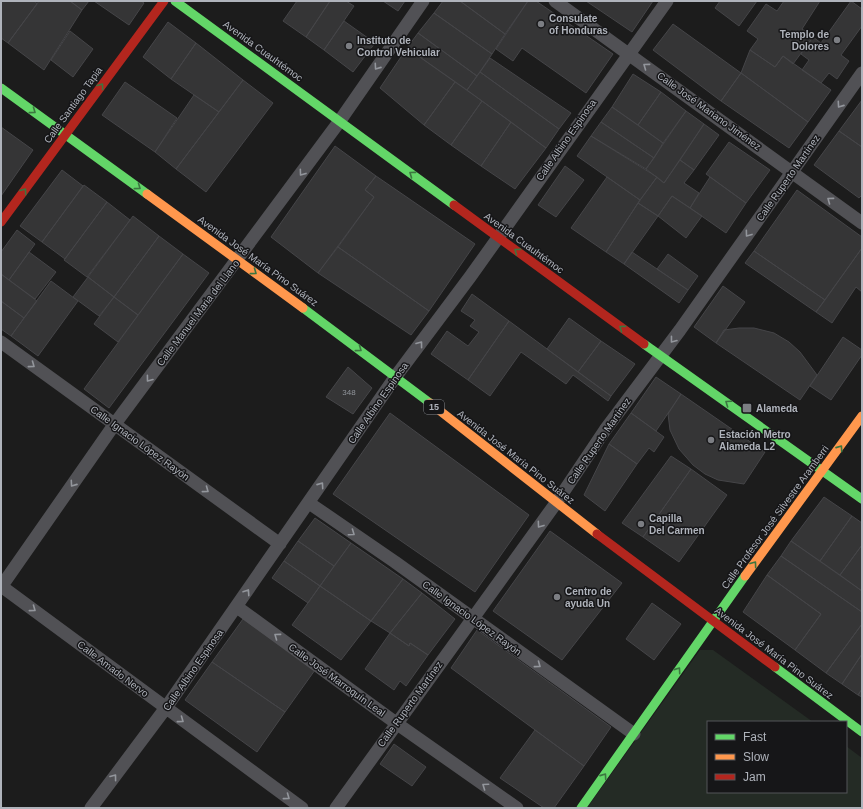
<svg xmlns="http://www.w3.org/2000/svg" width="863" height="809" font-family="Helvetica,sans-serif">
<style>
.green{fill:#242b25}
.building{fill:#353536;stroke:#454548}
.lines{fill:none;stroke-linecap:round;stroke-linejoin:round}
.street{stroke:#515155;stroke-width:13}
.fast{stroke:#63d668;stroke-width:9}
.slow{stroke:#ff974d;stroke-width:9}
.jam{stroke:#b3261e;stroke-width:9}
.oneway{stroke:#93969c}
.oneway2{stroke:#3c7640}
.poi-dot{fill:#7c7e83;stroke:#161618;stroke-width:1.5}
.labels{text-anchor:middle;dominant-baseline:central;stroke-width:3;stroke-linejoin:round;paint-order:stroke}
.number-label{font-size:8px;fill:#90949a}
.shield{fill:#161618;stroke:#81848a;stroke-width:1}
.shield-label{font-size:9px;font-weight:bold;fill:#afb3bb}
.poi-label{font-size:10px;font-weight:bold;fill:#afb3bb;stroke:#161618;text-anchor:start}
.street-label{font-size:10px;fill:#afb3bb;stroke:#161618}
</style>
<rect width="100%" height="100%" fill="#1c1c1c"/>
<path class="green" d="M700,650H713L813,722H708V792H846V746L862,758V808H587Z"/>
<path class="building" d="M1,1H35L37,4L8,43L1,38Z
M39,1H70L82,10L44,70L8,43Z
M70,1H89L82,10Z
M94,1H141L144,3L129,25Z
M297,1H330L306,37L283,21Z
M330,1H346L354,6L324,50L306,37Z
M383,1H405L398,11Z
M443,1H460L505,34L492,54L434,13Z
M460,1H528L505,34Z
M528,1H536L613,54L586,93L522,48L513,61L496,49Z
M586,1H653L632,32Z
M720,1H757L739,26L715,8Z
M784,1H820L802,29L813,37L793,64L783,56L775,67L750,50L758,39L747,31L766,4L777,11Z
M851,1L862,9V26L841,55L849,61L837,79L829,73L821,83L802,70L809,60L801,54L813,37L821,43Z
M434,13L492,54L477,76L418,33Z
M344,21L375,43L353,72L324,50Z
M168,22L196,43L171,79L143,57Z
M673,24L741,73L721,101L653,50Z
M70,31L93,49L73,77L51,60Z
M418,33L477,76L467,90L407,48Z
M196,43L243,80L219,112L171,79Z
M407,48L455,82L424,125L380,88Z
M750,50L775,67L783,56L831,90L808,122L741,73Z
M490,58L571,113L559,129L480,72Z
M480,72L559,129L546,148L467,90Z
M741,73L808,122L789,148L721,101Z
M633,74L661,92L638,125L612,107Z
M243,80L273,103L206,192L176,169Z
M125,82L177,118L155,152L102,115Z
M455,82L482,101L451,145L424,125Z
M661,92L686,111L663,143L638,125Z
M194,95L219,112L176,169L155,152Z
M862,100V147L839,131Z
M482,101L511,122L481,166L451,145Z
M612,107L663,143L654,158L601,122Z
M686,111L704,124L664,183L646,169Z
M511,122L546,148L515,189L481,166Z
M601,122L654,158L646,169L591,136Z
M704,124L719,135L694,170L680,160Z
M1,127L33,150L1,196Z
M839,131L862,147V195L859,198L814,165Z
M591,136L657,177L640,200L577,156Z
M729,142L770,170L746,203L706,174Z
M335,146L376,176L365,190L374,197L318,273L271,237Z
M680,160L694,170L684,183L699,193L690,208L672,196L658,216L638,203L657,177L664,183Z
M565,166L584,180L556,217L538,205Z
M62,170L83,186L42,242L20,226Z
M376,176L475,244L429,311L338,247L374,197L365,190Z
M607,177L640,200L606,252L571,228Z
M710,177L746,203L726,233L690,208Z
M84,185L107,202L65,259L42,242Z
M797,190L862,237V248L825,300L754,251Z
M672,196L702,216L686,238L658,216Z
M107,202L130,220L87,277L64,260Z
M638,203L658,216L624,264L606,252Z
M133,216L159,236L114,297L88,277Z
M17,230L35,244L9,280L1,274V252Z
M159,236L183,254L138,315L114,297Z
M338,247L429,311L411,335L318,273Z
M862,248V292L856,287L832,323L816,312Z
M754,251L825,300L816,312L745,263Z
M29,252L56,272L35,299L9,280Z
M632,252L688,290L679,303L624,264Z
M183,254L209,273L109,408L84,389Z
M668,254L698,276L688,290L657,269Z
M1,274L37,301L24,318L1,301Z
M88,277L114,297L99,316L73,297Z
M51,281L78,301L38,356L11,336Z
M723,286L745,302L716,343L694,327Z
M472,294L509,321L468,380L431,354L447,331L468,346L479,332L470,326L475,320L461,311Z
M114,297L138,315L118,342L94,324Z
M1,301L24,318L11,336L1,329Z
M569,318L601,341L578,372L547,349Z
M509,321L611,396L608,401L573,375L566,384L521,352L490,396L468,380Z
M739,328H754L774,333L789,342L800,352L817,375L800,400L716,343L724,330Z
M843,337L862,350V355L831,400L810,386Z
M601,341L635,364L611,396L578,372Z
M348,367L372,388L353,414L326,397Z
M656,377L681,394L656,431L631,413Z
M681,394L765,452L744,484L718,480L705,474L693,465L679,449L670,430L668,414Z
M390,413L529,515L475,592L333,494Z
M631,413L664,437L654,452L649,448L637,464L609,444Z
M609,444L637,464L605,511L584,495Z
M671,456L691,469L643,537L622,523Z
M691,469L727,495L679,562L643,537Z
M824,497L852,516L820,561L791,541Z
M852,516L862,523V545L840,575L820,561Z
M315,518L351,543L334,566L298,541Z
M550,531L622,583L562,660L493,611Z
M298,541L334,566L320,586L284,561Z
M791,541L862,591V612L781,556Z
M351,543L403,579L371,621L320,586Z
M862,545V591L840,575Z
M781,556L862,612V624L826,673L795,650L821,614L767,575Z
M284,561L320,586L308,603L272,578Z
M767,575L821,614L795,650L743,612Z
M403,579L422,593L390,633L371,621Z
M320,586L371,621L341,660L292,625Z
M422,593L455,619L428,655L410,643L409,646L390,633Z
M652,603L681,624L654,660L626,639Z
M243,619L315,670L285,712L212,662Z
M862,624V654L842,684L826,673Z
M477,630L611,727L584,766L451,668Z
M390,633L409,646L410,643L428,655L406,686L400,681L394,690L365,669Z
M862,654V689L858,695L842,684Z
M212,662L285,712L257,752L185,700Z
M862,689V697L858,695Z
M535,730L584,766L554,808H544L500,778Z
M394,744L426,767L412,786L380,764Z"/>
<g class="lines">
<path class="street" d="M555,1L862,223
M1,342L280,544
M309,503L395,562L634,734
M1,586L302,808
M1,587L114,425L339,122L423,1
M237,607L396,723L517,808
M91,808L165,709L396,376L470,277L667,1
M336,808L556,503L605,430L680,330L862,73"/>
<path class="fast" d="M175,1L454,205
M1,88L147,194
M303,308L430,403
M644,344L862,499
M775,667L862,732
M581,808L745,576"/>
<path class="slow" d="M147,194L303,308
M430,403L597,534
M745,576L862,416"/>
<path class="jam" d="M454,205L644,344
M1,222L164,1
M597,534L775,667"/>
</g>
<defs><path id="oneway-chevron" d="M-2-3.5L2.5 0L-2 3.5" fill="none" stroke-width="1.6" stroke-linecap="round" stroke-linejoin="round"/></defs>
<g class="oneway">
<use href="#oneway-chevron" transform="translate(646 66) rotate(-144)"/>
<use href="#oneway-chevron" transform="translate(377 67) rotate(125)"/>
<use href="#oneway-chevron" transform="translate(840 105) rotate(125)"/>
<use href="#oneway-chevron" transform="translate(302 173) rotate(126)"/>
<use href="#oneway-chevron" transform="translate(830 200) rotate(-144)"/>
<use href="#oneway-chevron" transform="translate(748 234) rotate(126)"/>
<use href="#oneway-chevron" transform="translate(673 340) rotate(128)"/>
<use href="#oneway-chevron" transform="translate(420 344) rotate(-53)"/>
<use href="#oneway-chevron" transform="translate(32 365) rotate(36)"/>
<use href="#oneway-chevron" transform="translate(149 379) rotate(127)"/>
<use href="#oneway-chevron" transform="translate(73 484) rotate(125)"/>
<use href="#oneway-chevron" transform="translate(321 485) rotate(-55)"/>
<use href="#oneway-chevron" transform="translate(206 490) rotate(36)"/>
<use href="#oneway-chevron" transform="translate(540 525) rotate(126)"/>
<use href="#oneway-chevron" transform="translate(352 533) rotate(35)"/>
<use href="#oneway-chevron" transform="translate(247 592) rotate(-56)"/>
<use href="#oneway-chevron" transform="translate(33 609) rotate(36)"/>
<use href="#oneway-chevron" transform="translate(277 636) rotate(-144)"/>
<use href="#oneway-chevron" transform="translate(538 665) rotate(36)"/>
<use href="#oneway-chevron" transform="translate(181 720) rotate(36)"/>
<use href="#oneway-chevron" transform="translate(114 777) rotate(-53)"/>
<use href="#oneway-chevron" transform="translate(485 786) rotate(-145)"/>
<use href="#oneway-chevron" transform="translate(287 797) rotate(36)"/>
</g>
<g class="oneway2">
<use href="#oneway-chevron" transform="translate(101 86) rotate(-54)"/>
<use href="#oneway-chevron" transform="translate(33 111) rotate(36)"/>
<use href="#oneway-chevron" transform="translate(412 174) rotate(-144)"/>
<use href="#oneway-chevron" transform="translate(138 187) rotate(36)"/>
<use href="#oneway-chevron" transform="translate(24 191) rotate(-54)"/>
<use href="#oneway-chevron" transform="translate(517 251) rotate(-144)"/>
<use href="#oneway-chevron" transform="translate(254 272) rotate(36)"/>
<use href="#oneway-chevron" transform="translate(622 328) rotate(-144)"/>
<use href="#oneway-chevron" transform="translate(359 349) rotate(36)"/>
<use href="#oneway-chevron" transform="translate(728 403) rotate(-145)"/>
<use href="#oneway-chevron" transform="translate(840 448) rotate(-55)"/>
<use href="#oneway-chevron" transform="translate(754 564) rotate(-54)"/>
<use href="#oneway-chevron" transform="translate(678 670) rotate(-55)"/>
<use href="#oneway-chevron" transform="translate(604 776) rotate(-55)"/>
</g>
<g class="poi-dot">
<circle cx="541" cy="24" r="4"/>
<circle cx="837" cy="40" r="4"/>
<circle cx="349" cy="46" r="4"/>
<rect x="742" y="403" width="10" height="10" rx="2"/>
<circle cx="711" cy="440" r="4"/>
<circle cx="641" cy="524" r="4"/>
<circle cx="557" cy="597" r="4"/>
</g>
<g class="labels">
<g class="number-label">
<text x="349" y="392">348</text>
</g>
<rect class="shield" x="424" y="400" width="20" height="14" rx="3"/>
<g class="shield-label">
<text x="434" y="407">15</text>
</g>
<g class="poi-label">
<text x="549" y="18">Consulate<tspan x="549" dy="12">of Honduras</tspan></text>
<text x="829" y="34" text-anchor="end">Templo de<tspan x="829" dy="12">Dolores</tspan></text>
<text x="357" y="40">Instituto de<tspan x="357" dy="12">Control Vehicular</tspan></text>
<text x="756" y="408">Alameda</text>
<text x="719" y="434">Estación Metro<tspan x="719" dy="12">Alameda L2</tspan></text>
<text x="649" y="518">Capilla<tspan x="649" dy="12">Del Carmen</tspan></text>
<text x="565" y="591">Centro de<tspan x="565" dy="12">ayuda Un</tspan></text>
</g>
<g class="street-label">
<text transform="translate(263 51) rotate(36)">Avenida Cuauhtémoc</text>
<text transform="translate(73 105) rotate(-54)">Calle Santiago Tapia</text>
<text transform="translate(709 111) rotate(36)">Calle José Mariano Jiménez</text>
<text transform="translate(566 140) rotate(-55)">Calle Albino Espinosa</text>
<text transform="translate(788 178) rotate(-55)">Calle Ruperto Martínez</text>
<text transform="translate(524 243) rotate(36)">Avenida Cuauhtémoc</text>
<text transform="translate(258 261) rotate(36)">Avenida José María Pino Suárez</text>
<text transform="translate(198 313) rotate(-53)">Calle Manuel Maria del Llano</text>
<text transform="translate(378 403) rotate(-55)">Calle Albino Espinosa</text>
<text transform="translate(599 441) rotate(-55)">Calle Ruperto Martínez</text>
<text transform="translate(140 443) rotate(36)">Calle Ignacio López Rayón</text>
<text transform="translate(516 457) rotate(38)">Avenida José María Pino Suárez</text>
<text transform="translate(775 517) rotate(-54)">Calle Profesor José Silvestre Aramberri</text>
<text transform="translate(472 618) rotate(36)">Calle Ignacio López Rayón</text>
<text transform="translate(774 653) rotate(37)">Avenida José María Pino Suárez</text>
<text transform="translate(113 669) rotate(37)">Calle Amado Nervo</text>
<text transform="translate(193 670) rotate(-55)">Calle Albino Espinosa</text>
<text transform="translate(337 680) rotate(36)">Calle José Marroquín Leal</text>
<text transform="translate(410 704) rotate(-54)">Calle Ruperto Martínez</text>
</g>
</g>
<rect width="863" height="809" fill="none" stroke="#afb3bb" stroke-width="4"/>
<rect x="707" y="721" width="140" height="72" fill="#161618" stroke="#535559"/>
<rect x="715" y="734" width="20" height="6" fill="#63d668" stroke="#535559"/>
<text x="743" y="741" font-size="12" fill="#afb3bb">Fast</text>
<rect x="715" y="754" width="20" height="6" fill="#ff974d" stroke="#535559"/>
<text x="743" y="761" font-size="12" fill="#afb3bb">Slow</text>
<rect x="715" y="774" width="20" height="6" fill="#b3261e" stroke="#535559"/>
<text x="743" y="781" font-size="12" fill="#afb3bb">Jam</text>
</svg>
